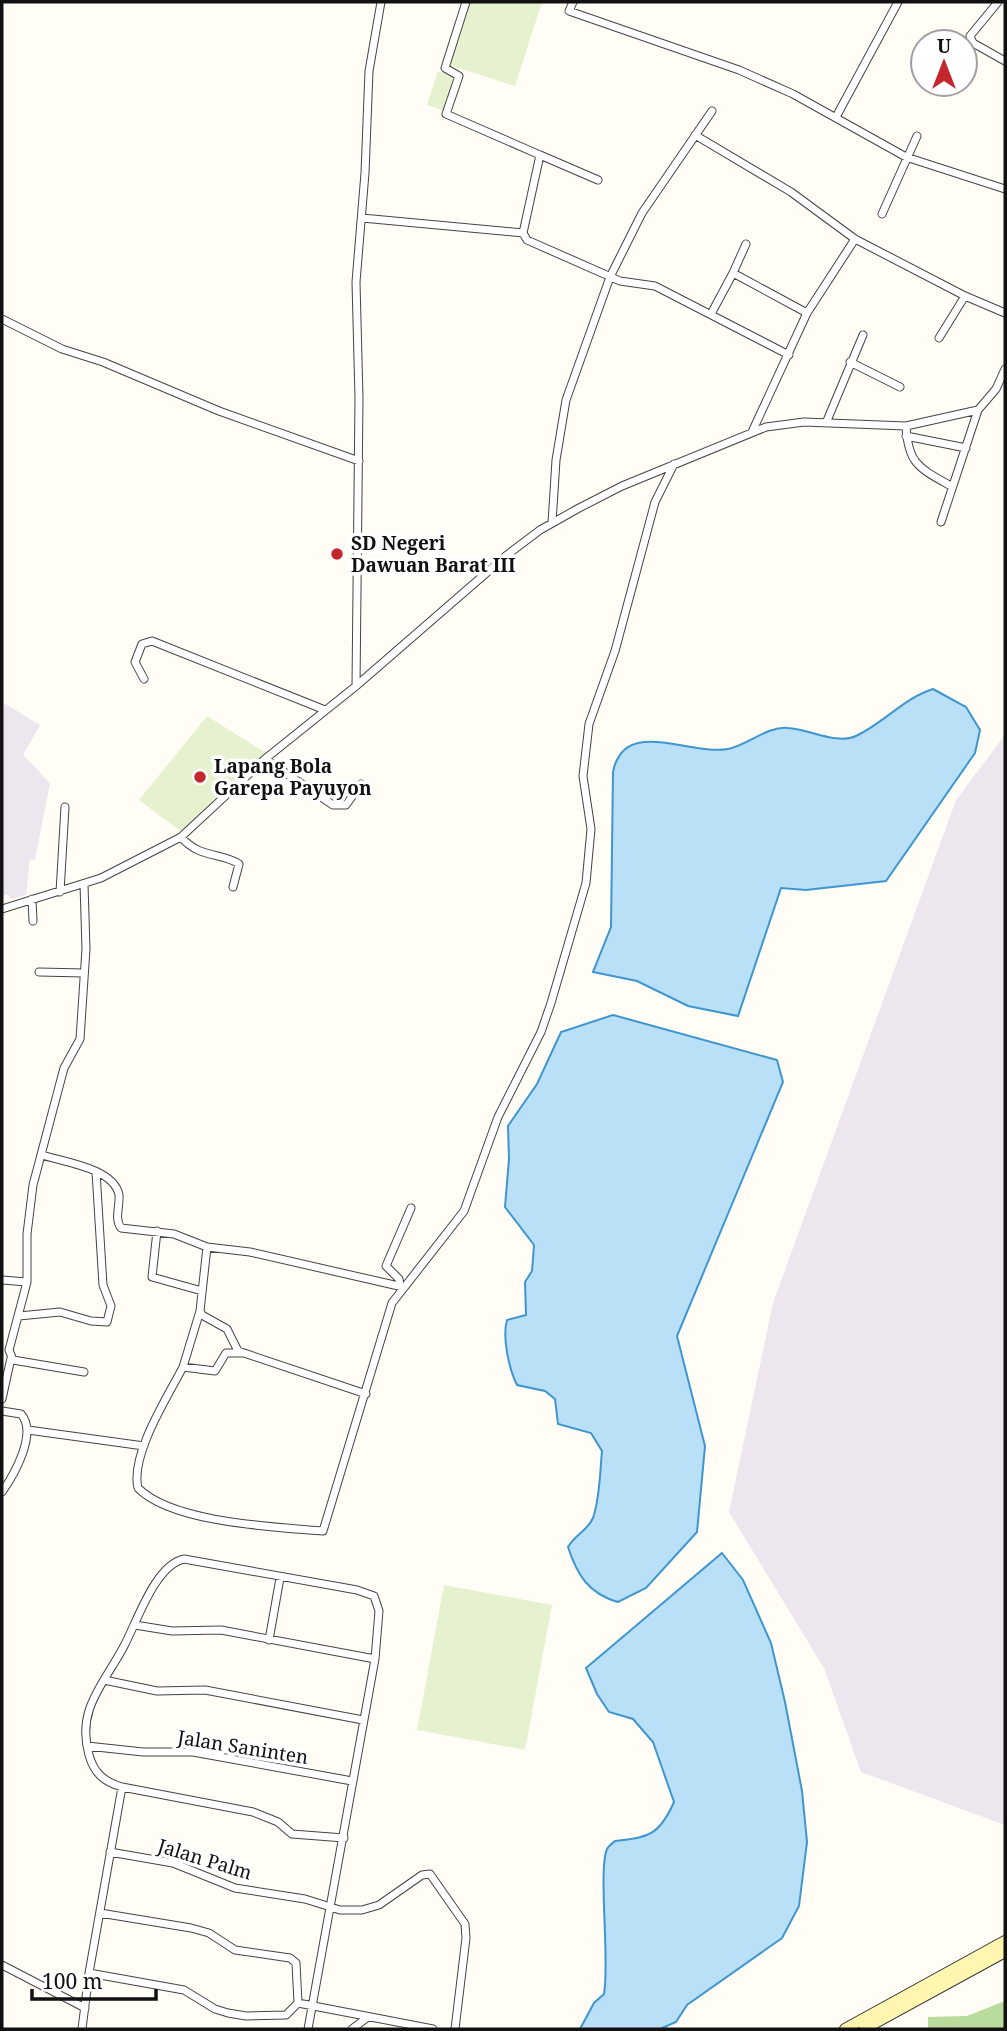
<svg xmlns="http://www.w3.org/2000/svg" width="1007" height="2031" font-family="'Noto Serif',serif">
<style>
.industrial{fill:#eee6ef}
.forest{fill:#b9dc9c}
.pitch{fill:#e6f2cf}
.water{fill:#b9e0f7;stroke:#3f96cf;stroke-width:2}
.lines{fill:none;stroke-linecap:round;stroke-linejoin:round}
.street-casing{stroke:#444;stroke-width:9}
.secondary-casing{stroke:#333;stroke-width:12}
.street{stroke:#fff;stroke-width:7}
.secondary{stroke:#fff6b0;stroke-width:10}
.poi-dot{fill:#c4262e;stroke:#fff;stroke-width:2.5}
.labels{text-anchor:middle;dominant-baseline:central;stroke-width:7;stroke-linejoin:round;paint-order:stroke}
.poi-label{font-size:19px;font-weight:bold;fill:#111;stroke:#fff;text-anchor:start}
.street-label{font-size:19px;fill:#111;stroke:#fff}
</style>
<rect width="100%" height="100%" fill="#fffdf5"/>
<path class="industrial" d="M2,702L40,725L23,755L50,783L35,860L30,859L26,895L11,899L7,894L2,897Z
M1005,735V1825L861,1772L824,1668L729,1512L773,1303L956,800Z"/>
<path class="forest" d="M1005,2001V2029H928V2017L967,2016Z"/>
<path class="pitch" d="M469,2H542L515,86L449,65Z
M438,71L455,77L445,111L427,105Z
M207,716L266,753L184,834L139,800Z
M444,1585L552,1605L525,1750L417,1730Z"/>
<path class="water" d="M933,689L966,707L980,730L975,753L886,881L806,890L781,888L738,1016L688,1006L637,981L593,972L611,927L613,772C624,716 689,756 728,749C748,745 767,726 788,728C809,729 837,745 856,736C884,723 904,698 933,689Z
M613,1015L777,1060L783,1082L677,1336L705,1446L697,1532L646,1588L618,1602C589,1594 577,1575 568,1547C575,1535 588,1530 593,1518C600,1498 600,1471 602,1451L591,1433L558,1424L555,1399L545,1391L517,1385C509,1369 502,1337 507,1320L526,1315L525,1282L532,1271L534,1245L505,1207L509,1159L508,1126L537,1084L561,1032Z
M722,1553L743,1580L771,1643L785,1702L802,1791L807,1842L799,1906L782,1938L687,2005L676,2022L660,2029H580L594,2003L604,1994C610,1961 598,1870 607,1849C609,1845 613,1843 615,1841C649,1838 660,1834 674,1802L653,1742L633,1719L609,1712L597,1694L586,1668Z"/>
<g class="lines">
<g class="street-casing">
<path id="street" d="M466,2L445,68L459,76L446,114L540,155L523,233L527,240L620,281L655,286L789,355
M573,2L569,11L739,70L793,94L906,157L1005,189
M998,2L970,36L973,43L1005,61
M836,117L898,2
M695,135L791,192L855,239L965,296L1005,313
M540,155L598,180
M882,214L917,136
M362,218L523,233
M733,273L746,244
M711,314L733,273L807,313
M2,319L62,349L103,362L219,411L359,461
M939,338L965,296
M850,362L900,387
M826,423L863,335
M906,426C908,464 919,468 951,486
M752,432L807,313L855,239
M906,436L966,448
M941,522L978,410
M552,523L556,460L566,400L610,277L642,213L712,111
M144,679L135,662L142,644L152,641L325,710
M356,686L359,398L356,282L365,173L369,71L381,2
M265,759L333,805H346L361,784
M181,837C200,859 221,852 239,864L233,887
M84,884L86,949L80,1039L64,1068L33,1185L27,1234V1282L9,1350L13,1360L84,1372
M60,892L65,807
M32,899L33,921
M2,909L101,878L181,837L265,759L356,686L507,555L540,530L579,508L622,486L766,427L804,422L906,426L978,410L996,389L1005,369
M39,972L84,973
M42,1155C63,1162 114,1168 119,1195C120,1207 114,1218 121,1228L174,1234L207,1247L250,1252L403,1287
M157,1231L152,1277L202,1291
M207,1247L200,1311L202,1315L227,1329L238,1351L366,1394
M2,1280L27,1282
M400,1286L399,1279L386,1266L411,1208
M19,1316L60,1312L91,1321L107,1322L111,1306L103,1285L96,1172
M242,1353H226L215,1371L183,1367C168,1396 130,1455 138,1488C172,1523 276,1527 323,1531L392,1303L464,1211L498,1117L541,1032L551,1003L586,883L591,829L583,776L589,724L615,651L655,502L674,464
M183,1367L200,1311
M2,1399L11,1358
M2,1411L21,1414C38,1433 14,1475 2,1492
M28,1430L144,1446
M135,1625L172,1631L221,1630L375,1659
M269,1640L280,1578
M104,1680L157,1691L205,1690L363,1720
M87,1746L143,1752H193L352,1781
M110,1852L173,1863L235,1888L305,1899L340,1910H362L379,1905L422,1875L430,1874L465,1924L466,1938L455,2029
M100,1913L191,1928L209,1933L235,1950L290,1958L296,1963L298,2003L433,2029
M2,1965L85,2008
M89,1973L184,1990L215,2009L228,2013L246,2016L286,2015L298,2003
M82,2029L89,1973L122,1787
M308,2029L375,1659L379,1611L374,1596L357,1590L184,1559C155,1565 137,1622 124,1646C104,1684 76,1709 89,1755C94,1773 104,1782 122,1787L253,1812L278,1822L292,1834L344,1838
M352,2029L368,2017"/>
</g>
<g class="secondary-casing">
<path id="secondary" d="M845,2029L1005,1941
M864,2029L1005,1952"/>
</g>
<use href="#street" class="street"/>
<use href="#secondary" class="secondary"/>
</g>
<g class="poi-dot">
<circle cx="337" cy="554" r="7"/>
<circle cx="200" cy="777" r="7"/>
</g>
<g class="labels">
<g class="poi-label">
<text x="351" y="543">SD Negeri<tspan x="351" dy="22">Dawuan Barat III</tspan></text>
<text x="214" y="766">Lapang Bola<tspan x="214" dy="22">Garepa Payuyon</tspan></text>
</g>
<g class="street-label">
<text transform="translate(243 1747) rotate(9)">Jalan Saninten</text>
<text transform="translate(205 1859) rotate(17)">Jalan Palm</text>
</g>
</g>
<rect width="1007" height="2031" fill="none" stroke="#111111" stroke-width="7"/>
<g transform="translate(944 63)"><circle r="33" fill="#ffffff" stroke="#a0a0a0" stroke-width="2"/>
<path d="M0-5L12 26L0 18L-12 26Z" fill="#c4262e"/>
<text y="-10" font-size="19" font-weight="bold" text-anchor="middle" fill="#111111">U</text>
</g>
<path d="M32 1989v10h124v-10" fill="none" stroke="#111111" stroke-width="3.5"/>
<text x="42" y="1989" font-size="21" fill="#111111" stroke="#ffffff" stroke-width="5" paint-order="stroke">100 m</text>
</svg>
